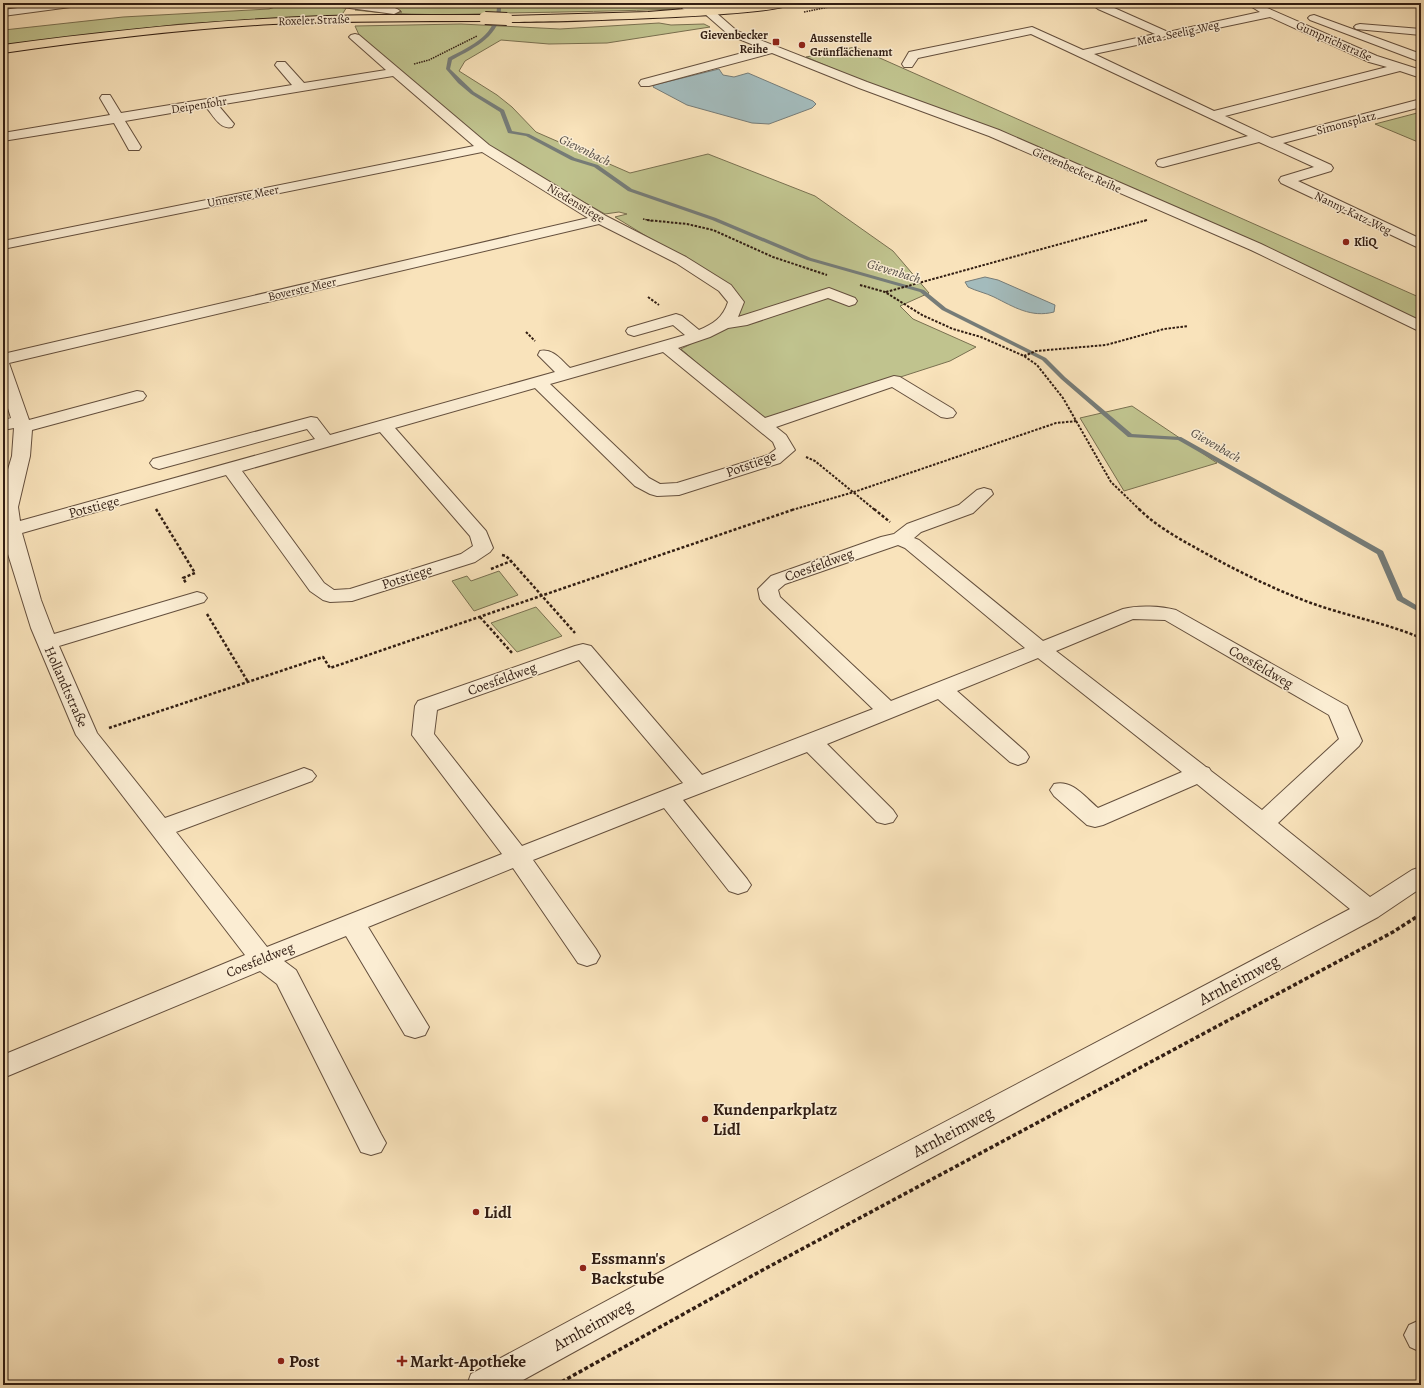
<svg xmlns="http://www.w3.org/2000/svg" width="1424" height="1388" font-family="Alegreya,serif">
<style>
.green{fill:#c0c38e;stroke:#797050}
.water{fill:#a3bbbc;stroke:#767c78}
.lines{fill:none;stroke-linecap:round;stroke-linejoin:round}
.stream{fill:#767c78;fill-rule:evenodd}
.minor-casing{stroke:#644f3d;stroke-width:2}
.major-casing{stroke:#321e13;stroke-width:2}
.path-far3{stroke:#321e13;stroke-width:1.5;stroke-dasharray:1.5 1;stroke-linecap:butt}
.path-far2{stroke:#321e13;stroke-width:2;stroke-dasharray:2.5 1.5;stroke-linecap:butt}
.path-far1{stroke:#321e13;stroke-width:2.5;stroke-dasharray:3 2;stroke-linecap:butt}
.path{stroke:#321e13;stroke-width:3.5;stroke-dasharray:4 2.5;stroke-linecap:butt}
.minor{fill:#fbedd3;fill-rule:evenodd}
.major{fill:#f9e3bb;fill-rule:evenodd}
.major-bridge-casing{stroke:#321e13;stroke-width:14;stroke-linecap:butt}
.major-bridge{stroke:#f9e3bb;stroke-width:12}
.poi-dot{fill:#8f2418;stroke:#fbedd3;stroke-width:1.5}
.labels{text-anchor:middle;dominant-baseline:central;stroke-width:3;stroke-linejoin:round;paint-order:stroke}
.far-street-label{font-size:12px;fill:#321e13;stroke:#fbedd3}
.far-poi-label{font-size:12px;font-weight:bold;fill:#321e13;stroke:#fbedd3;text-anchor:start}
.far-water-label{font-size:13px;font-style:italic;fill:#544d46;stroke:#fbedd3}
.street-label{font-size:14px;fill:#321e13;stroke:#fbedd3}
.near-street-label{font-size:17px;fill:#321e13;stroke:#fbedd3}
.near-poi-label{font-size:17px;font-weight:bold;fill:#321e13;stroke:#fbedd3;text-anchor:start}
</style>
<rect width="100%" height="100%" fill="#f9e3bb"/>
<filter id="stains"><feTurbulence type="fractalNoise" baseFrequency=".005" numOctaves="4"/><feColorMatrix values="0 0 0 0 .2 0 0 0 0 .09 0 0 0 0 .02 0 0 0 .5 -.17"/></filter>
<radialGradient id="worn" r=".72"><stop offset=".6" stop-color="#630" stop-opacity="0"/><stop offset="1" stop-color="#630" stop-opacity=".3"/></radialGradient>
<path class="green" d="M288,3H323L347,7L341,16L295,17L181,24L3,45V30H4L123,17L269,9Z
M347,3H664L680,9C622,11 565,12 507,13C456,15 405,16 355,10L358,8L391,12H402Z
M659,23L671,25L704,24L710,27L607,43L549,44L501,40L465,61L459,71L497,95L512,107L536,132L630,173L708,154L815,196L893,251L929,293L900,306L913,319L976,347L950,361L764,421L681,349L728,325L741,301L659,244L615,217L627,214L619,212L605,214L532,173L478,138L360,37L355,26L461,24L560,29Z
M855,47L1421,298V322L1377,300L806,57Z
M1421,112V141L1418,142L1375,124Z
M1132,406L1217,463L1124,491L1080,418Z
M499,571L518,595L474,611L452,581L467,576L471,581Z
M536,607L562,636L517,652L491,623Z"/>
<path class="water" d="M719,69L723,75L734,77L748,73L813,101L816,104L812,108L769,124L752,123L687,105L653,87L654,85Z
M985,277L998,280L1055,305L1054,312C1031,318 1014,307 994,297C986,293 976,291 968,287L965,282Z"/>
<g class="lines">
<path class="stream" d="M497,3H501C503,35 477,46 452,60L450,69L474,92L504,110L512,131L529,134L575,158L598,165L632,189L716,218L811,258L924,290L946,308L1046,358L1065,377L1132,434L1181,437L1383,551L1403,597L1421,608V613L1397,600L1377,554L1178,440L1128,437L1061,379L1042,360L942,310L920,292L807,260L712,220L628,191L594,167L571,160L526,136L508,133L500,112L471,94L458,83L446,69L448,58C473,45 498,35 497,3Z"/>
<g class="minor-casing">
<path id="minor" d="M53,3H84L78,6L3,16V10Z
M329,3C342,3 393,3 400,11L394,14L335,6Z
M674,3C687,3 695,3 703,13L701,15H693Z
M1090,3H1103L1168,32L1260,12L1252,7L1258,4L1377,56L1421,70V78L1400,71L1225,116L1272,138L1421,99V107L1283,143L1331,165L1333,168L1331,171L1298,181L1421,239V249L1281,183L1279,180L1281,177L1314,167L1259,142L1163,167L1158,166L1156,163L1158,160L1248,136L1031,34L918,58L912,67H904L902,64L909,52L1032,27L1083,50L1155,34L1098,9ZM1270,17L1369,62L1387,67L1214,111L1094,54Z
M709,9L713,10L737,31L867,82L999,130L1261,244L1421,321V332L1251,250L989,136L859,88L772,53L649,86H641L639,83L641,80L761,48L729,35L705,14L703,12L705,10Z
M1314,15L1421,54V62L1310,20L1308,18L1310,16Z
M1360,24L1421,29V35L1356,29L1354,27L1356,25Z
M355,34L359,35L489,145L606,216L686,257L731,285L744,302L738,317L829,288L855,298L857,301L855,304L849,306L828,298L747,325L728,328L710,337L678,348L765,418L894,376L900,377L953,409L956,413L953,417L947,418L941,417L892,387L776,427L786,435L795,450L780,463L679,495L657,496L650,494L635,486L535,388L395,428L486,531L493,548L490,552L475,562L352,601L330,602L323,600L310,591L226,475L22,533L41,600L54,634L197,592L204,594L207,598L204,602L59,646L97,733L165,818L296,771L304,768L312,771L316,776L312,781L176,832L267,947L502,854L412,735L415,706L418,701L575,646L583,644L591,646L702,775L873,709L763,603L760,599L758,589L771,576L881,537L894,534L907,524L959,505L977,490L984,488L991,490L993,494L973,513L921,532L914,538L919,540L1043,641L1123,609C1138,605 1161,606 1176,610L1347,706L1362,741L1359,746L1278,823L1370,897L1412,870L1421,867V888L1378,917L710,1277L514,1385H467L471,1374L688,1257L1350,909L1197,784L1103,825L1095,827L1087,825L1054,796L1050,790L1054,784C1072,779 1085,797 1098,808L1182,772L1038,658L957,691L1026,752L1029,757L1026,762L1018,765L1010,762L938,699L827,744L893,810L897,816L893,822L885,824L877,822L807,752L683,800L747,879L751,885L747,891L738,894L729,891L664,808L533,860L596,949L600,956L596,963L587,966L578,963L513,868L368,927L429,1027L425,1035L415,1038L405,1035L346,936L284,961L296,970L381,1134L386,1143L381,1152L371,1155L361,1152L277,984L260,971L3,1078V1055L245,955L76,735L31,628L3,538V486L12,456L14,428L3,430V420L11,418L3,392V354L588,218L482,152L3,249V241L474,146L393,76L218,105L234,124L232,127C220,130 213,115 206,107L125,121L141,147L139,150H129L114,123L3,141V133L110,115L100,98L102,95H110L121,113L292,85L275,65L277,62H285L304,83L386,70L351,39L349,37L351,35ZM599,224L676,263L719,291L728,302C723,318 713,324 699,330L682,316L676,314L628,328L626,331L628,334L634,336L673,325L685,335L570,368C561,360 553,348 540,351L538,355L555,372L330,435L317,418L311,417L153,459L150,463L153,467L159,469L307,429L315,439L20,521L18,507L30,456L32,430L143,400L146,396L143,392L137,391L29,420L9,363ZM663,352L773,442L776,449L768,455L677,483L660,484L649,478L550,384ZM380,432L470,536L473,546L461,554L350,589L334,590L324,583L242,471ZM898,545L905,548L1025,648L891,701L780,597L778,590L785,584ZM1133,619L1165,620L1329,715L1339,739L1262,810L1211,771L1209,768L1206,767L1056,651ZM579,660L683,783L522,846L434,734L437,710Z
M1420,1320H1421V1352L1410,1347L1404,1335L1409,1325Z"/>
</g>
<g class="major-casing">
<path id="major" d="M760,3H794C783,17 540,22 507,22L503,21L501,19L503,17L507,16L648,12Z
M379,15H485L489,16L491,18L489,20L485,21C414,21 344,21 273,24C183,29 93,40 3,53V45C128,28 253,16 379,15Z"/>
</g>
<path class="path-far3" d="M804,12L849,3
M414,64L429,60L477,36
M643,219L652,221
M1144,221L1147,220"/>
<path class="path-far2" d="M647,220L687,224L713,230L773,257L827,275
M860,285L885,292L922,315L953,329L981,337L1024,356L1037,365L1063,398L1111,482L1140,510
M886,292L1147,220
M648,297L659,305
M526,332L535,341
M1024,356L1036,351L1106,345L1164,329L1188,326
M806,457L815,461L875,510
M792,510L854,492L1056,423L1077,421"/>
<path class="path-far1" d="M156,509L195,573L183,578L186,583
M874,509L890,522
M1139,509C1155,525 1176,537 1196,548C1233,569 1271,588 1311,603C1347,616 1386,623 1421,638
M502,555L506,556L511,561L575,633
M491,569L511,561
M207,614L248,682
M480,617L513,654
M109,728L323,657L330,668L795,509"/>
<path class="path" d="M556,1385L759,1272L1393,932L1421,914"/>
<use href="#minor" class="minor"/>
<use href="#major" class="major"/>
<g class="major-bridge-casing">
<path id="major-bridge" d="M485,18L507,19"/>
</g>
<use href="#major-bridge" class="major-bridge"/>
</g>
<g class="poi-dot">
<rect x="772" y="38" width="8" height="8" rx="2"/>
<circle cx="802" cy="45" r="4"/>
<circle cx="1346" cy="242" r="4"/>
<circle cx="705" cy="1119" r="4"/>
<circle cx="476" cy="1212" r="4"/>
<circle cx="583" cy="1268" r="4"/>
<circle cx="281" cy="1361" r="4"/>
<path d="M400 1355h4v4h4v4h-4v4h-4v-4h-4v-4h4z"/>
</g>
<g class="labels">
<g class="far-street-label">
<text transform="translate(314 20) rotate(-2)">Roxeler Straße</text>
<text transform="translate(1178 33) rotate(-12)">Meta-Seelig-Weg</text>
<text transform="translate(1334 41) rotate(24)">Gumprichstraße</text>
<text transform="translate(199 105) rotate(-9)">Deipenfohr</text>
<text transform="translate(1346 123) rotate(-15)">Simonsplatz</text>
<text transform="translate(1077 170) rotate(24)">Gievenbecker Reihe</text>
<text transform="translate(243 196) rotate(-11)">Unnerste Meer</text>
<text transform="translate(576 203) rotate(31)">Niedenstiege</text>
<text transform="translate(1353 213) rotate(26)">Nanny-Katz-Weg</text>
<text transform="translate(302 289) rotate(-13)">Boverste Meer</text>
</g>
<g class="far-poi-label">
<text x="768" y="35" text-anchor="end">Gievenbecker<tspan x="768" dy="14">Reihe</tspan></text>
<text x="810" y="38">Aussenstelle<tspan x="810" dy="14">Grünflächenamt</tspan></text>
<text x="1354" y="242">KliQ</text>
</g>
<g class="far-water-label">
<text transform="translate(585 150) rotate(26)">Gievenbach</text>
<text transform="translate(894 271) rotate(17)">Gievenbach</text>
<text transform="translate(1216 445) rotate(30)">Gievenbach</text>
</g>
<g class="street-label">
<text transform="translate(751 464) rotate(-20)">Potstiege</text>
<text transform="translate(94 507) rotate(-15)">Potstiege</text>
<text transform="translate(819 565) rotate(-20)">Coesfeldweg</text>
<text transform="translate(407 577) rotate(-18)">Potstiege</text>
<text transform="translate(1261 667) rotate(30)">Coesfeldweg</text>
<text transform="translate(502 679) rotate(-20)">Coesfeldweg</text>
<text transform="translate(66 687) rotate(66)">Hollandtstraße</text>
<text transform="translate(260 960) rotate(-22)">Coesfeldweg</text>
</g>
<g class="near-street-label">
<text transform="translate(1239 980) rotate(-28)">Arnheimweg</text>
<text transform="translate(953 1132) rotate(-28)">Arnheimweg</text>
<text transform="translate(593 1325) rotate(-29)">Arnheimweg</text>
</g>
<g class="near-poi-label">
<text x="713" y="1109">Kundenparkplatz<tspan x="713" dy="20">Lidl</tspan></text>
<text x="484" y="1212">Lidl</text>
<text x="591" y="1258">Essmann's<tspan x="591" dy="20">Backstube</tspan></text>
<text x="289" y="1361">Post</text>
<text x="410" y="1361">Markt-Apotheke</text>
</g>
</g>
<rect width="1424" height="1388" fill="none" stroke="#f9e3bb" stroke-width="16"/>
<rect x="4" y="4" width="1416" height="1380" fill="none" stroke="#321e13" stroke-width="2"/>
<rect x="8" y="8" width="1408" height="1372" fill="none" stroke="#321e13"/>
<rect width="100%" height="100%" filter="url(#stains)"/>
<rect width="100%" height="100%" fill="url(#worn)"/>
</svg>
